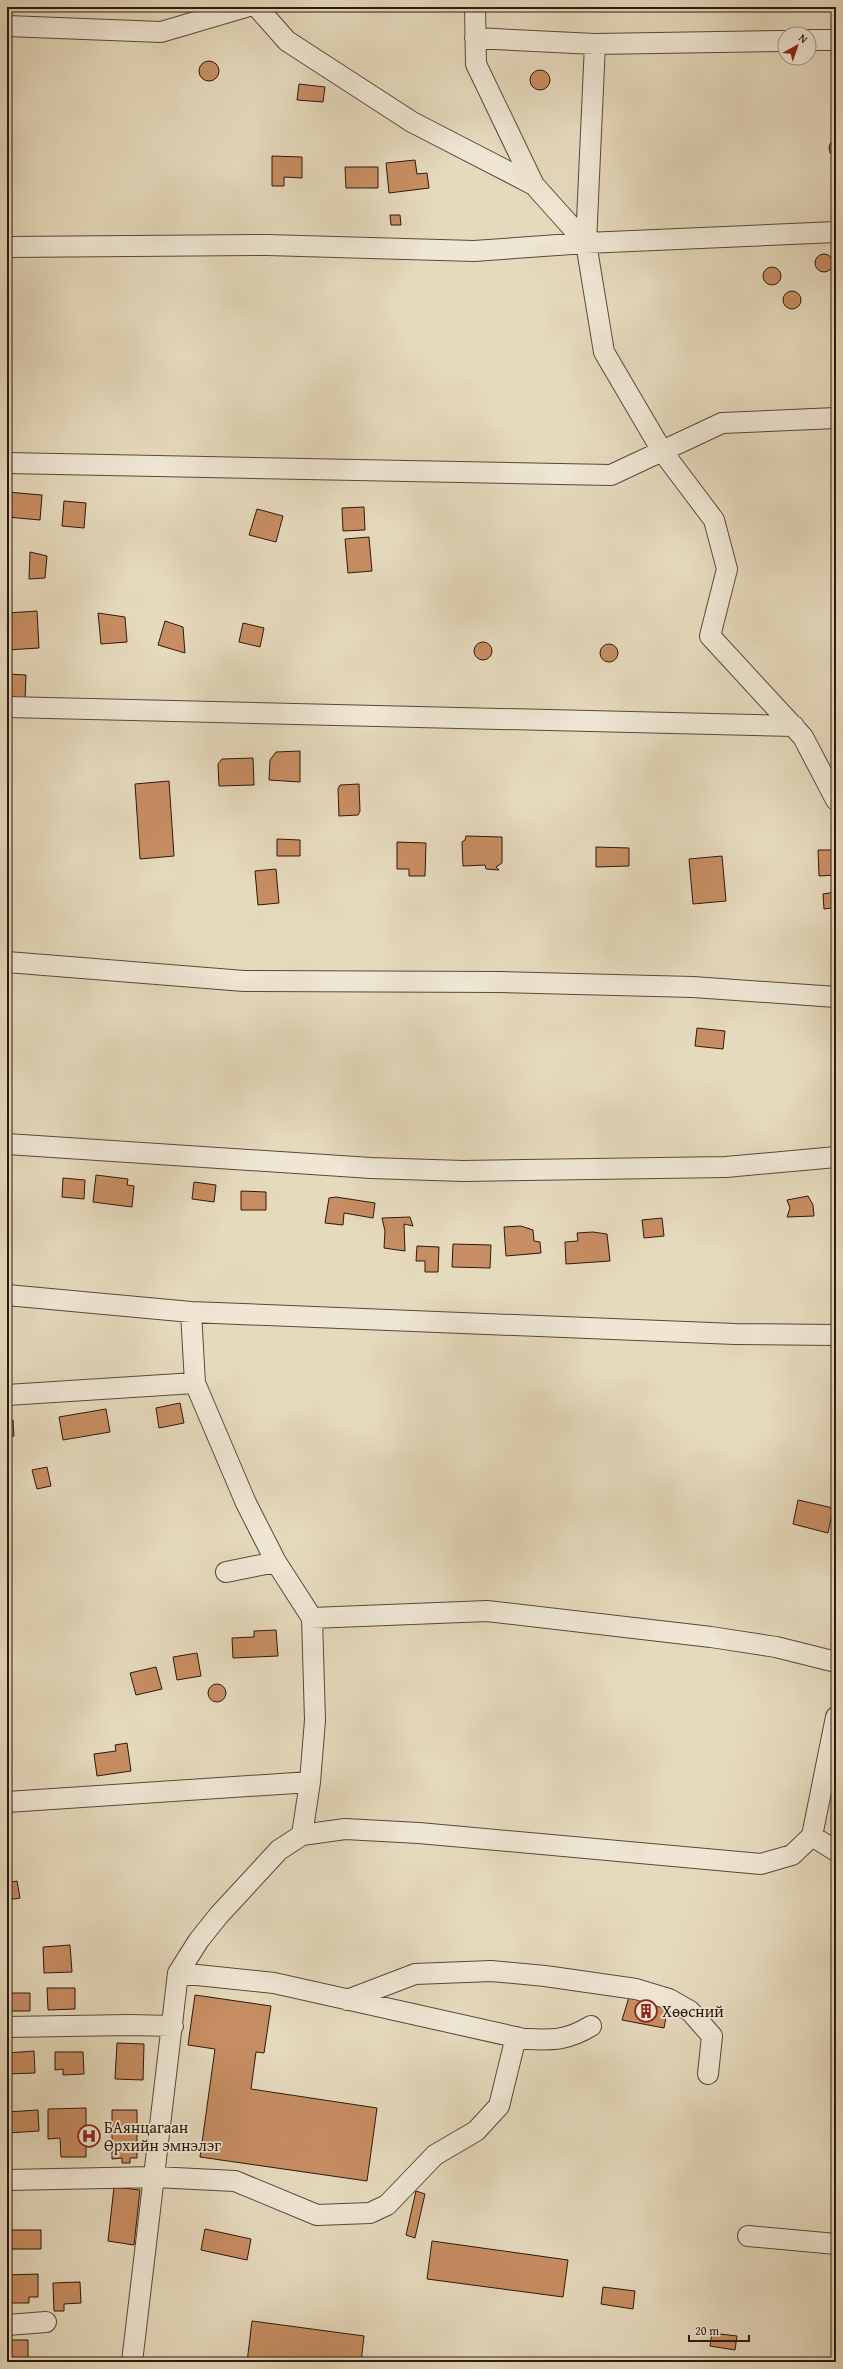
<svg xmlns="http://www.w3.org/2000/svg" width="843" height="2369" font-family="'Gentium Book Plus',serif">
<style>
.building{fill:#c88e63;stroke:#2c180e}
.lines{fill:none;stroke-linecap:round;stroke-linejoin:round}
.minor-casing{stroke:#5a483a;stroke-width:22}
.minor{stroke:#efe7d4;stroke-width:20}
.labels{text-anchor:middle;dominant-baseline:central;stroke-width:3.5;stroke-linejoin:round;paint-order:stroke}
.poi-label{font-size:16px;fill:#2c180e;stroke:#efe7d4;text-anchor:start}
</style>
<rect width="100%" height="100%" fill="#e6dabd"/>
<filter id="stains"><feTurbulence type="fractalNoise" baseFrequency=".005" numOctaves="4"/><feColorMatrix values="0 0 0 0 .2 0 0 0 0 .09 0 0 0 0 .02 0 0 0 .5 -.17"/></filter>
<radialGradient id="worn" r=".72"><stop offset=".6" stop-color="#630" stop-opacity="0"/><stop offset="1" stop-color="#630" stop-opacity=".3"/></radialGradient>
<path class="building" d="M199 71a10 10 0 1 1 20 0a10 10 0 1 1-20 0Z
M530 80a10 10 0 1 1 20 0a10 10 0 1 1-20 0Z
M299,84L325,87L323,102L297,100Z
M836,139V157L830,153L829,147L831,142Z
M272,156L302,157V178L284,177V186H272Z
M415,160L417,174L427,173L429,188L389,193L386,163Z
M345,167H378V188H346Z
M390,215H400L401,225H391Z
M815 263a9 9 0 1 1 18 0a9 9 0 1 1-18 0Z
M763 276a9 9 0 1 1 18 0a9 9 0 1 1-18 0Z
M783 300a9 9 0 1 1 18 0a9 9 0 1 1-18 0Z
M7,492L42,495L40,520L7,517Z
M64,501L86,503L84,528L62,526Z
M364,507L365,530L343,531L342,508Z
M257,509L283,516L276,542L249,535Z
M369,537L372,571L348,573L345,539Z
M30,552L47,556L45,578L29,579Z
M37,611L39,648L7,650V613Z
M98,613L125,617L127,642L101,644Z
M165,621L183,627L185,653L158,645Z
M243,623L264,628L260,647L239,642Z
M474 651a9 9 0 1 1 18 0a9 9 0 1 1-18 0Z
M600 653a9 9 0 1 1 18 0a9 9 0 1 1-18 0Z
M7,674L26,675L25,700H7Z
M300,751V782L269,780L270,760L276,752Z
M253,758L254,785L219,786L218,764L222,759Z
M169,781L174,856L140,859L135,784Z
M359,784L360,811L358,815L339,816L338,789L340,785Z
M7,832H10L9,851H7Z
M466,836L502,837V863L496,867L499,870L486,869L485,865L463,866L462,842L465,840Z
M277,839L300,840V856H277Z
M397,842L426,843L425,876H409V869H397Z
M596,847L629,848V866L596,867Z
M818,850H836V875L819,876Z
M722,856L726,901L693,904L689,859Z
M276,869L279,903L258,905L255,871Z
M836,892V919H833L832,908L824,909L823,894Z
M697,1028L725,1031L723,1049L695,1046Z
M96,1175L128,1179L127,1185L134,1186L132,1207L93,1202Z
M63,1178L85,1180L84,1199L62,1197Z
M194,1182L216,1185L214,1202L192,1199Z
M241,1191L266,1192V1210H241Z
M808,1196L813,1205L814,1216L787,1217L790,1208L787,1200Z
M336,1197L375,1203L373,1218L344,1213L343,1225L325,1223L329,1198Z
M410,1217L413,1226L404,1224L405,1251L384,1248L385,1231L382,1218Z
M662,1218L664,1236L644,1238L642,1220Z
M521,1226L533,1230L534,1241L540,1242L541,1253L506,1256L504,1227Z
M593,1232L607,1234L610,1261L566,1264L565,1242L578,1241L577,1233Z
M453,1244L491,1245L490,1268L452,1267Z
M417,1246L439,1247L438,1272H425V1261H416Z
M7,1317H11L10,1336H7Z
M180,1403L184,1423L159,1428L156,1408Z
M106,1409L110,1432L63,1440L59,1417Z
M7,1420H13L14,1436L7,1437Z
M47,1467L51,1486L37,1489L32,1470Z
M798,1500L833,1508L828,1533L793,1524Z
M276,1630L278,1656L233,1658L232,1638L254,1637V1631Z
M197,1653L201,1676L177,1680L173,1657Z
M156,1667L162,1689L136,1695L130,1673Z
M208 1693a9 9 0 1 1 18 0a9 9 0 1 1-18 0Z
M127,1743L131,1771L97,1776L94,1754L116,1751L115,1745Z
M17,1881L20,1898L7,1900V1883Z
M70,1945L72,1972L44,1973L43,1947Z
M47,1988H75V2009L48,2010Z
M7,1993H30V2011H7Z
M630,1994L669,2002L664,2028L622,2020Z
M195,1995L271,2006L264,2053L256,2052L251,2089L377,2108L367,2181L200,2157L215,2049L188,2045Z
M117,2043L144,2044L143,2080L115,2079Z
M34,2051L35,2073L7,2074V2053Z
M55,2052H83L84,2074L63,2075V2069L55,2070Z
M86,2108V2157H61L60,2138L48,2139V2109Z
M38,2110L39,2131L7,2133V2112Z
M112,2110H137V2158H130V2163H122V2158L112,2159Z
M114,2187L140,2190L134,2245L108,2241Z
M416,2191L425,2194L415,2238L406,2235Z
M205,2229L251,2239L247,2260L201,2250Z
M7,2230H41V2249H7Z
M432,2241L568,2260L563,2297L427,2279Z
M38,2274V2297H29V2303H7V2275Z
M80,2282L81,2303L64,2304V2311H54L53,2283Z
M603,2287L635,2291L633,2309L601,2304Z
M252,2321L364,2336L361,2362H247Z
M712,2333L737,2336L735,2350L710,2346Z
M7,2340H28V2362H7Z"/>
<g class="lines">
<g class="minor-casing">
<path id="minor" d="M257,7L287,41L412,122L534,185L586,243L604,352L662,451L714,520L727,569L710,636L803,737L836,800
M475,7L476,64L534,185
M7,26L161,32L246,7
M475,38L595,44L785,41
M809,40H836
M586,243L595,44
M7,247L267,245L474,251L586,243L836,232
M7,463L611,475L722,423L836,418
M7,707L794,726
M7,962L244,981L501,982L693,987L836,997
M7,1144L371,1168L463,1171L726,1167L836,1157
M7,1295L191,1312L735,1334L836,1335
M191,1312L195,1383L246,1503L276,1562L312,1618L315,1720L310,1782L302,1835
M7,1395L195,1383
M226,1572L276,1562
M312,1618L487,1611L711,1637L776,1647L836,1662
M7,1802L310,1782
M812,1836L836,1851
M178,1973L274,1983L524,2039C553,2040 566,2041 591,2026
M347,2000L415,1974L491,1971L545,1976L636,1989L669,1999L690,2011L712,2036L708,2074
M7,2027L130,2025L173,2026
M7,2180L155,2177L235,2181L317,2215L370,2213L387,2205L435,2155L476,2131L499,2106L516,2037
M748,2236L836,2244
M7,2325L46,2322
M132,2362L178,1973L199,1940L219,1915L279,1850L302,1835L345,1829L419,1833L761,1864L792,1855L812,1836L836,1717"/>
</g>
<use href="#minor" class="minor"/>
</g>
<defs>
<g id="building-ring" transform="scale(1.15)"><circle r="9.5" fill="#efe7d4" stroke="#8f2418" stroke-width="1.5"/><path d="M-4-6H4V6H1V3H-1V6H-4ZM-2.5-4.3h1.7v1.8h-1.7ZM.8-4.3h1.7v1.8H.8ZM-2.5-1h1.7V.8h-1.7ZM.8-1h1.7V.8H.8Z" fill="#8f2418"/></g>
<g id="hospital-ring" transform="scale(1.15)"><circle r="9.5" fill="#efe7d4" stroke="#8f2418" stroke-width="1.5"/><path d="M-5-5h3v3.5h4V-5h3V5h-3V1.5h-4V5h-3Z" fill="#8f2418"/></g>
</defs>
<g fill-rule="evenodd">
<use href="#building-ring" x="646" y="2011"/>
<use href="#hospital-ring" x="89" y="2136"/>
</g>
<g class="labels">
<g class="poi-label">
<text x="662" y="2011">Хөөсний</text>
<text x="104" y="2127">БАянцагаан<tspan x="104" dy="18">Өрхийн эмнэлэг</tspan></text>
</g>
</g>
<rect width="843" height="2369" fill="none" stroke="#e6dabd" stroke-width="24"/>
<rect x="8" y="8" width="827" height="2353" fill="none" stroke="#2c180e" stroke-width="2"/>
<rect x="12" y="12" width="819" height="2345" fill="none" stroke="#2c180e"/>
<g transform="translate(797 46) rotate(40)"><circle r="19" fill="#efe7d4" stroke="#a19485"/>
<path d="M0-3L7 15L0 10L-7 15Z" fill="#8f2418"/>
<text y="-6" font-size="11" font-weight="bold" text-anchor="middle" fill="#2c180e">N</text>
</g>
<path d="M689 2335v6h60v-6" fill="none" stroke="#2c180e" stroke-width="2"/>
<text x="695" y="2335" font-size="12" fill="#2c180e" stroke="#efe7d4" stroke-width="3" paint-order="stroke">20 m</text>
<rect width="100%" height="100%" filter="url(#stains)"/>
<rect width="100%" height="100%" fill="url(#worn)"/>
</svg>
